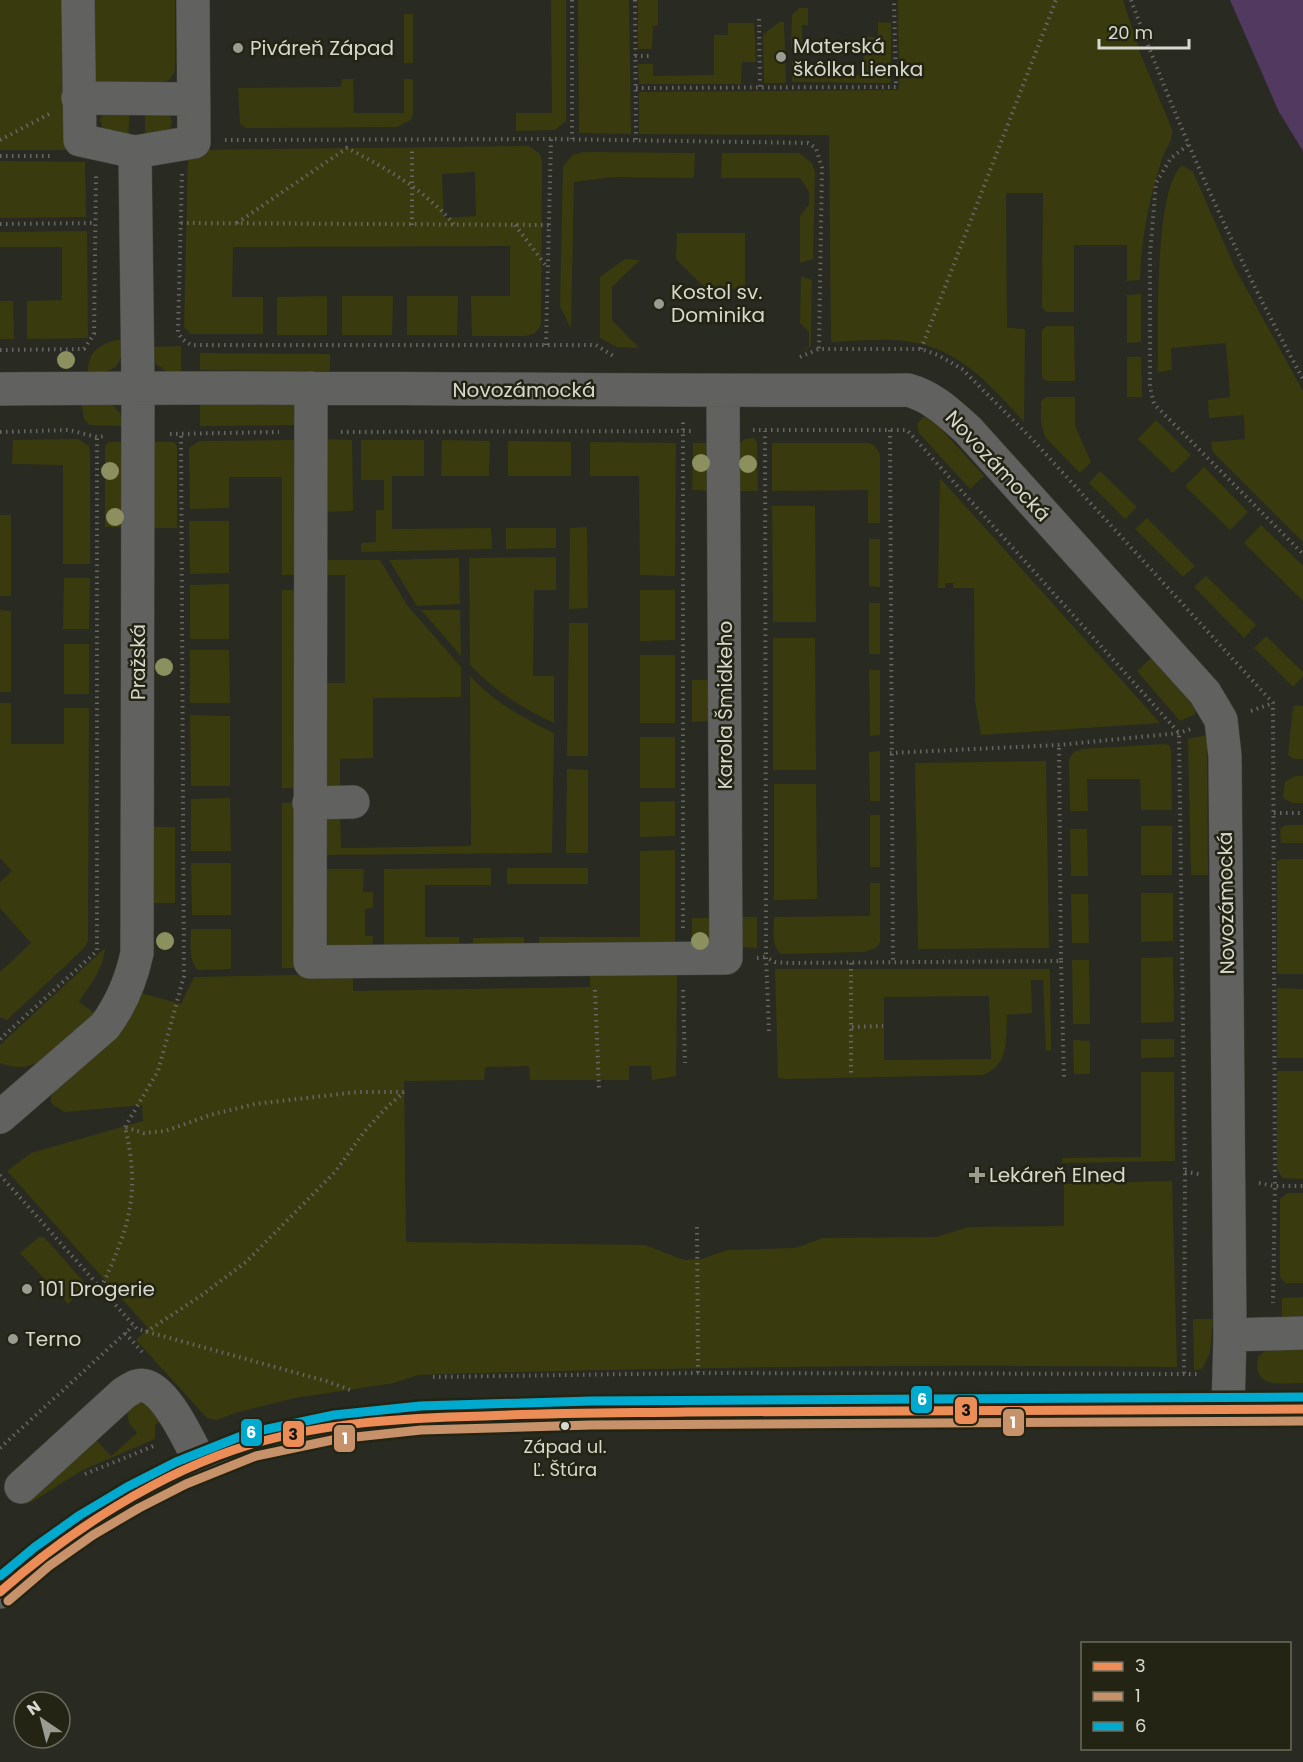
<svg xmlns="http://www.w3.org/2000/svg" width="1303" height="1762" font-family="Poppins,sans-serif">
<style>
.green{fill:#393b0e;fill-rule:evenodd}
.water{fill:#51395f}
.lines{fill:none;stroke-linecap:round;stroke-linejoin:round}
.minor-casing{stroke:#44453e;stroke-width:34}
.path{stroke:#686766;stroke-width:4;stroke-dasharray:1.5 4.5;stroke-linecap:butt}
.minor{stroke:#616160;stroke-width:33}
.bus-1-casing{stroke:#232413;stroke-width:14}
.bus-2-casing{stroke:#232413;stroke-width:14}
.bus-3-casing{stroke:#232413;stroke-width:14}
.bus-1{stroke:#ec8c56;stroke-width:9}
.bus-2{stroke:#c7916a;stroke-width:9}
.bus-3{stroke:#00a9ce;stroke-width:9}
.tree{fill:#8b905e}
.poi-dot{fill:#9a9c91;stroke:#232413;stroke-width:2}
.bus-dot{fill:#d7d9ce;stroke:#232413;stroke-width:2}
.labels{text-anchor:middle;dominant-baseline:central;stroke-width:5;stroke-linejoin:round;paint-order:stroke}
.bus-label{font-size:18px;fill:#d7d9ce;stroke:#232413}
.poi-label{font-size:20px;fill:#d7d9ce;stroke:#232413;text-anchor:start}
.street-label{font-size:20px;fill:#d7d9ce;stroke:#232413}
.line-badge{stroke:#232413;stroke-width:2}
.badge-label{font-size:16px;text-anchor:middle;font-weight:bold;fill:#fff}
.pale-badge-label{font-size:16px;text-anchor:middle;font-weight:bold;fill:#111}
</style>
<rect width="100%" height="100%" fill="#292a21"/>
<path class="green" d="M0,0H68L71,150H0Z
M90,0H175V71L169,80L164,83L97,82L93,78Z
M551,0H566V121L555,130L516,131V113H552Z
M578,0H629L631,134L579,133Z
M638,0H658V25L653,26L652,49H638Z
M898,0H1123L1141,55L1172,129C1174,140 1165,149 1162,159C1149,198 1141,240 1140,280L1127,281V245H1074V312H1046L1042,307L1043,193H1006L1007,328L1025,329L1024,422C986,380 955,344 896,340C875,339 853,341 831,342L829,135L639,134V92L899,90Z
M799,8H808V25H802V49L791,48L792,15Z
M404,14H413V63H404Z
M779,22H784L786,83H764L763,35Z
M878,22L891,23V81L889,83L792,82V62H802V75H863L864,37H878Z
M728,23H754L756,62H742L741,84H639L638,64H653V76L714,75V35H728Z
M342,79H353L354,113H404V79H413V114L411,120L397,127L246,128L240,124L238,88L341,87Z
M130,109L128,139L102,128L100,119L106,111Z
M145,109L168,113L172,121L170,130L145,139Z
M529,146L540,154L542,162L541,325L535,333L526,336H472L471,296H510V246L233,247L232,297H263V334H190L184,327L188,159L196,150ZM475,172L476,216L444,218L442,174Z
M584,152L695,153L694,178L613,177L574,182L571,329L560,306L563,166L573,155Z
M722,153H799L812,163L815,172L813,259L800,263V216L809,205V191L800,178H721Z
M0,161L85,162L86,217L0,218Z
M1182,166L1186,167L1193,172L1235,268L1303,391V542L1213,452L1211,442L1245,439L1244,415L1209,418L1208,400L1230,397L1226,343L1171,348L1172,370L1158,372C1158,335 1154,186 1182,166Z
M87,231L88,338L27,339V301L62,300V247H0V232Z
M677,233H745V289L705,288L676,259Z
M625,259L640,260L612,287V320L639,348L617,347L600,338V277Z
M801,276L812,280L811,344L810,347L800,352L809,346V332L800,323Z
M1141,294V342L1127,343V295Z
M327,296V335H277V297Z
M342,296H393L392,335H342Z
M407,296H458L457,335H407Z
M0,301H13L14,339H0Z
M1047,326H1074L1075,381H1048L1044,380L1042,377V330Z
M115,340H124C121,367 116,373 88,373C88,353 97,346 115,340Z
M181,346V372H167L155,363L153,347Z
M200,353L330,354V371L200,370Z
M1127,357H1141L1142,397H1127Z
M1047,397H1075V426L1091,462L1080,473L1045,437L1041,422V404L1042,400Z
M81,400L110,402L120,413L123,426L90,425L84,419Z
M299,402L300,425L200,426V404Z
M923,417H928L933,420L984,476L970,489L919,433L917,424Z
M1156,420L1191,455L1173,473L1138,439Z
M754,438L757,443L758,491H739L740,443L745,439Z
M78,439L89,446L90,454V564H63V465L12,464L13,440Z
M323,439L352,440L353,511L322,512Z
M299,440L300,575H282V477H229V508L190,509L189,448L199,441Z
M361,440H424V476H392V529L491,528L492,549L361,552V543L376,542V510H384V480H361Z
M442,440L490,441L489,476H441Z
M508,441L571,442V476H508Z
M109,442H124V527H105V446Z
M152,442H174L177,446V528H154Z
M590,442L676,443L675,576L640,575L639,476H590Z
M693,443H711L710,491L692,490Z
M772,443H867L874,445L880,454V523H868V490L772,491Z
M1204,467L1248,512L1230,530L1185,486Z
M1100,471L1137,507L1125,519L1089,483Z
M940,478L1160,723L981,735L975,701L974,588H953V583H945V588H938Z
M772,506H815L816,622H773Z
M0,515H11V596H0Z
M1147,518L1195,566L1183,577L1135,529Z
M189,521H229V573L190,574Z
M1261,525L1303,566V601L1244,543Z
M587,527L588,608L569,609L570,528Z
M506,528H556V548L506,549Z
M869,539H880V587L869,586Z
M556,557V590H534L533,676H554V723C522,708 495,691 470,665L469,558Z
M459,558L460,604L417,606L389,560Z
M321,560H380L407,605L461,667V697L373,698V758L340,759V793L321,794V683H345V575H321Z
M1206,576L1256,625L1244,638L1194,587Z
M64,578H90L89,629H63Z
M229,584V639H190V585Z
M282,590H299L300,788H282Z
M640,590H675V640L640,641Z
M869,603H880V654H869Z
M0,610L11,611V692H0Z
M421,610H460L461,656Z
M569,623H588V756H567Z
M1266,636L1303,672V676L1293,687L1254,648Z
M773,638H815L816,770H773Z
M64,644H89V694H64Z
M190,650H229L230,703H190Z
M640,655H675V723H640Z
M1151,658L1197,710L1194,715L1180,721L1137,671Z
M869,670H880V735L870,736Z
M470,676C494,702 523,718 554,733L552,853L321,855V812H340L341,848L471,846Z
M692,680H710V721L692,722Z
M0,703H11V744H64V708H89L88,941L84,948L76,956L7,1020L0,1017V972L31,943L0,908V882L12,871L0,858Z
M1295,705L1303,706V759H1293L1288,755L1293,707Z
M190,715L230,716V786H191Z
M1207,735L1208,875H1191L1188,739Z
M640,737H675V788H640Z
M1164,744L1169,745L1171,750L1172,810H1141L1140,779H1087L1088,811H1070L1069,759L1074,752L1082,749Z
M880,751V801H870L869,752Z
M1046,761L1049,948L918,949L915,763Z
M567,769L588,770V853H566Z
M1295,776H1303V803H1292L1283,798L1285,782Z
M774,784H816L817,899L774,900Z
M230,798L231,851H191V799Z
M675,801V836L640,837V802Z
M300,802V968H282V803Z
M870,815H880V867H870Z
M1287,825H1303V843H1281L1280,831L1282,827Z
M1141,826H1172V875H1141Z
M152,827H175V903H152Z
M1070,829H1087L1088,876H1071Z
M675,850V948L539,949V937H640V851Z
M1282,859H1303V974H1277V861Z
M191,863H231V915H192Z
M491,868V885H425V937H459L460,951L384,952V869Z
M507,868H588V884H507Z
M321,869H364L363,892H373V908L365,909V936H373L372,952L325,948Z
M870,883H880V942L876,948L864,952L781,954C771,946 774,929 774,917L870,916Z
M1141,893H1173V941L1141,942Z
M1071,894H1088L1089,943H1072Z
M740,917H757V948L739,947Z
M692,918H710L709,947H692Z
M191,929H231V969L198,970C188,961 191,942 191,929Z
M524,937L525,950L473,951V938Z
M105,948C104,968 90,985 79,1002L96,1014L39,1062C26,1068 14,1069 0,1063V1045Z
M1173,957L1174,1022L1141,1023V958Z
M1072,960H1089L1090,1024H1073Z
M677,968L676,1076L652,1080L651,1066H629V1080H530L529,1066L485,1067L484,1080L404,1081L406,1242L645,1245L684,1260L702,1259L727,1250L795,1248L823,1238L936,1237L968,1227L1064,1226V1184L1172,1181L1177,1367C924,1364 671,1367 418,1375L394,1383L295,1398L235,1413L217,1420L207,1418L136,1340L148,1328L7,1171L31,1153L143,1121L142,1105L64,1112L51,1103V1096L57,1087L141,993L181,1004L194,977L353,974V991L590,987V970Z
M775,969H1050L1051,1051L1046,1050L1043,980H1031L1032,1013L1007,1015C1006,1038 1009,1066 983,1075L786,1079L778,1078ZM989,996L991,1059L884,1060V997Z
M1277,988L1303,989V1058H1277Z
M1141,1039H1174V1057L1141,1058Z
M1073,1040L1090,1041V1074H1074Z
M1277,1071H1303V1179L1282,1178L1277,1168Z
M1141,1072H1174L1175,1161L1062,1163V1158L1141,1157Z
M1287,1193H1303V1283H1285L1280,1277V1199Z
M39,1237H44L84,1282L81,1291L68,1304L20,1253Z
M1303,1297V1318L1282,1319V1298Z
M1193,1319H1213L1210,1353L1202,1369L1194,1370Z
M1269,1347H1303V1383C1281,1383 1252,1390 1258,1357Z
M137,1403L145,1404L162,1422L155,1424V1439L83,1470L33,1501L24,1505L93,1441L96,1440L111,1456L137,1433L129,1423L127,1412Z"/>
<path class="water" d="M1230,0H1303V151L1279,112Z"/>
<g class="lines">
<g class="minor-casing">
<path id="minor" d="M78,0L80,140L135,152L194,142L193,0
M78,98L193,99
M311,388L310,962L726,958L723,391
M0,389C303,385 605,392 908,390C933,397 949,413 968,430L1205,693L1221,720L1225,756L1230,1335L1228,1410
M309,803L353,802
M0,1117L105,1026C122,1003 131,981 137,953L138,386L135,152
M1230,1335L1303,1333
M21,1487L124,1393C131,1389 138,1383 146,1386C168,1393 191,1444 201,1464
M0,1592C54,1542 116,1504 181,1473C204,1463 229,1451 253,1444C360,1414 480,1416 591,1413L1303,1409"/>
</g>
<path class="path" d="M572,0V139
M635,0L636,140
M1131,0C1179,130 1236,257 1303,379
M759,19L760,87
M635,56H653
M636,88L896,87L894,0
M0,140L49,114
M225,140L551,139L808,143L816,148L822,168L819,349
M1188,145L1171,158L1156,183L1150,254V387L1154,404L1303,554
M0,156H53
M182,174L178,332L182,339L191,345H596L615,357
M181,223L549,225
M237,223L347,148C389,170 422,188 454,224
M0,224L96,223
M412,225V147
M515,225L547,267
M546,345L551,139
M921,349L1056,0
M0,350L84,349L94,334L96,176
M800,357L819,349H921L938,355L962,369L1032,439L1273,703L1275,1186L1273,1303
M753,430H907L1179,733L1185,1172L1184,1374
M890,430L893,962
M0,432L69,430L97,437L106,436
M341,432L693,431
M170,434L279,432
M1251,711L1273,703
M890,753L1059,745L1179,733L1191,729
M1274,813H1303
M683,928V420
M757,958L766,957L765,431
M1061,961L1064,1079
M851,963V1076
M595,990L599,1089
M683,990L685,1063
M852,1027L883,1026
M769,1031L766,957L775,962L789,963L1061,961L1059,745
M0,1039L97,951V437
M125,1127L158,1071L184,976L181,434
M1185,1172L1199,1174
M0,1175L137,1329L326,1381L353,1391
M1259,1183L1275,1186H1303
M697,1227L698,1373
M101,1288C129,1228 141,1193 125,1127L144,1133L165,1131L210,1115L255,1104L357,1092H404
M146,1332L202,1295L246,1262L335,1172L364,1132L387,1107L404,1092
M125,1333L144,1354
M433,1377L698,1373L1197,1374
M0,1448L133,1326
M85,1474L156,1445"/>
<use href="#minor" class="minor"/>
<g class="bus-1-casing">
<path id="bus-1" d="M0,1592C69,1531 160,1472 249,1445C325,1422 406,1418 484,1416C551,1413 619,1413 687,1412C892,1411 1098,1410 1303,1409"/>
</g>
<g class="bus-2-casing">
<path id="bus-2" d="M8,1601L49,1566L93,1535L139,1508L186,1484L256,1456L337,1439L421,1430L591,1425L1303,1421"/>
</g>
<g class="bus-3-casing">
<path id="bus-3" d="M0,1576L35,1547L80,1515L127,1487L176,1462L249,1433L334,1415L420,1406L591,1401L1303,1397"/>
</g>
<use href="#bus-1" class="bus-1"/>
<use href="#bus-2" class="bus-2"/>
<use href="#bus-3" class="bus-3"/>
</g>
<g class="tree">
<circle cx="66" cy="360" r="9"/>
<circle cx="701" cy="463" r="9"/>
<circle cx="748" cy="464" r="9"/>
<circle cx="110" cy="471" r="9"/>
<circle cx="115" cy="517" r="9"/>
<circle cx="164" cy="667" r="9"/>
<circle cx="165" cy="941" r="9"/>
<circle cx="700" cy="941" r="9"/>
</g>
<g class="poi-dot">
<circle cx="238" cy="48" r="6"/>
<circle cx="781" cy="57" r="6"/>
<circle cx="659" cy="304" r="6"/>
<path d="M974 1166h6v6h6v6h-6v6h-6v-6h-6v-6h6z"/>
<circle cx="27" cy="1289" r="6"/>
<circle cx="13" cy="1339" r="6"/>
</g>
<circle class="bus-dot" cx="565" cy="1426" r="5"/>
<g class="labels">
<g class="bus-label">
<text x="565" y="1446">Západ ul.<tspan x="565" dy="23">Ľ. Štúra</tspan></text>
</g>
<g class="poi-label">
<text x="793" y="46">Materská<tspan x="793" dy="23">škôlka Lienka</tspan></text>
<text x="250" y="48">Piváreň Západ</text>
<text x="671" y="292">Kostol sv.<tspan x="671" dy="23">Dominika</tspan></text>
<text x="989" y="1175">Lekáreň Elned</text>
<text x="39" y="1289">101 Drogerie</text>
<text x="25" y="1339">Terno</text>
</g>
<g class="street-label">
<text x="524" y="390">Novozámocká</text>
<text transform="translate(998 466) rotate(47)">Novozámocká</text>
<text transform="translate(138 662) rotate(-90)">Pražská</text>
<text transform="translate(725 705) rotate(-90)">Karola Šmidkeho</text>
<text transform="translate(1226 903) rotate(-91)">Novozámocká</text>
</g>
</g>
<g class="line-badge">
<rect x="910" y="1385" width="23" height="29" rx="6" fill="#00a9ce"/>
<rect x="954" y="1396" width="24" height="29" rx="6" fill="#ec8c56"/>
<rect x="1002" y="1408" width="23" height="29" rx="6" fill="#c7916a"/>
<rect x="240" y="1418" width="23" height="29" rx="6" fill="#00a9ce"/>
<rect x="282" y="1420" width="23" height="28" rx="6" fill="#ec8c56"/>
<rect x="333" y="1424" width="23" height="29" rx="6" fill="#c7916a"/>
</g>
<g class="badge-label">
<text x="922" y="1405">6</text>
<text x="1013" y="1428">1</text>
<text x="251" y="1438">6</text>
<text x="345" y="1444">1</text>
</g>
<g class="pale-badge-label">
<text x="966" y="1416">3</text>
<text x="293" y="1440">3</text>
</g>
<rect x="1081" y="1642" width="210" height="108" fill="#232413" stroke="#6b6c5e" stroke-width="1.5"/>
<rect x="1093" y="1662" width="30" height="9" fill="#ec8c56" stroke="#6b6c5e" stroke-width="1.5"/>
<text x="1135" y="1672" font-size="18" fill="#d7d9ce">3</text>
<rect x="1093" y="1692" width="30" height="9" fill="#c7916a" stroke="#6b6c5e" stroke-width="1.5"/>
<text x="1135" y="1702" font-size="18" fill="#d7d9ce">1</text>
<rect x="1093" y="1722" width="30" height="9" fill="#00a9ce" stroke="#6b6c5e" stroke-width="1.5"/>
<text x="1135" y="1732" font-size="18" fill="#d7d9ce">6</text>
<g transform="translate(42 1720) rotate(325)"><circle r="28" fill="#232413" stroke="#6b6c5e" stroke-width="1.5"/>
<path d="M0-4.5L10 22L0 15L-10 22Z" fill="#9a9c91"/>
<text y="-9" font-size="16" font-weight="bold" text-anchor="middle" fill="#d7d9ce">N</text>
</g>
<path d="M1099 39v9h90v-9" fill="none" stroke="#d7d9ce" stroke-width="3"/>
<text x="1108" y="39" font-size="18" fill="#d7d9ce" stroke="#232413" stroke-width="4.5" paint-order="stroke">20 m</text>
</svg>
